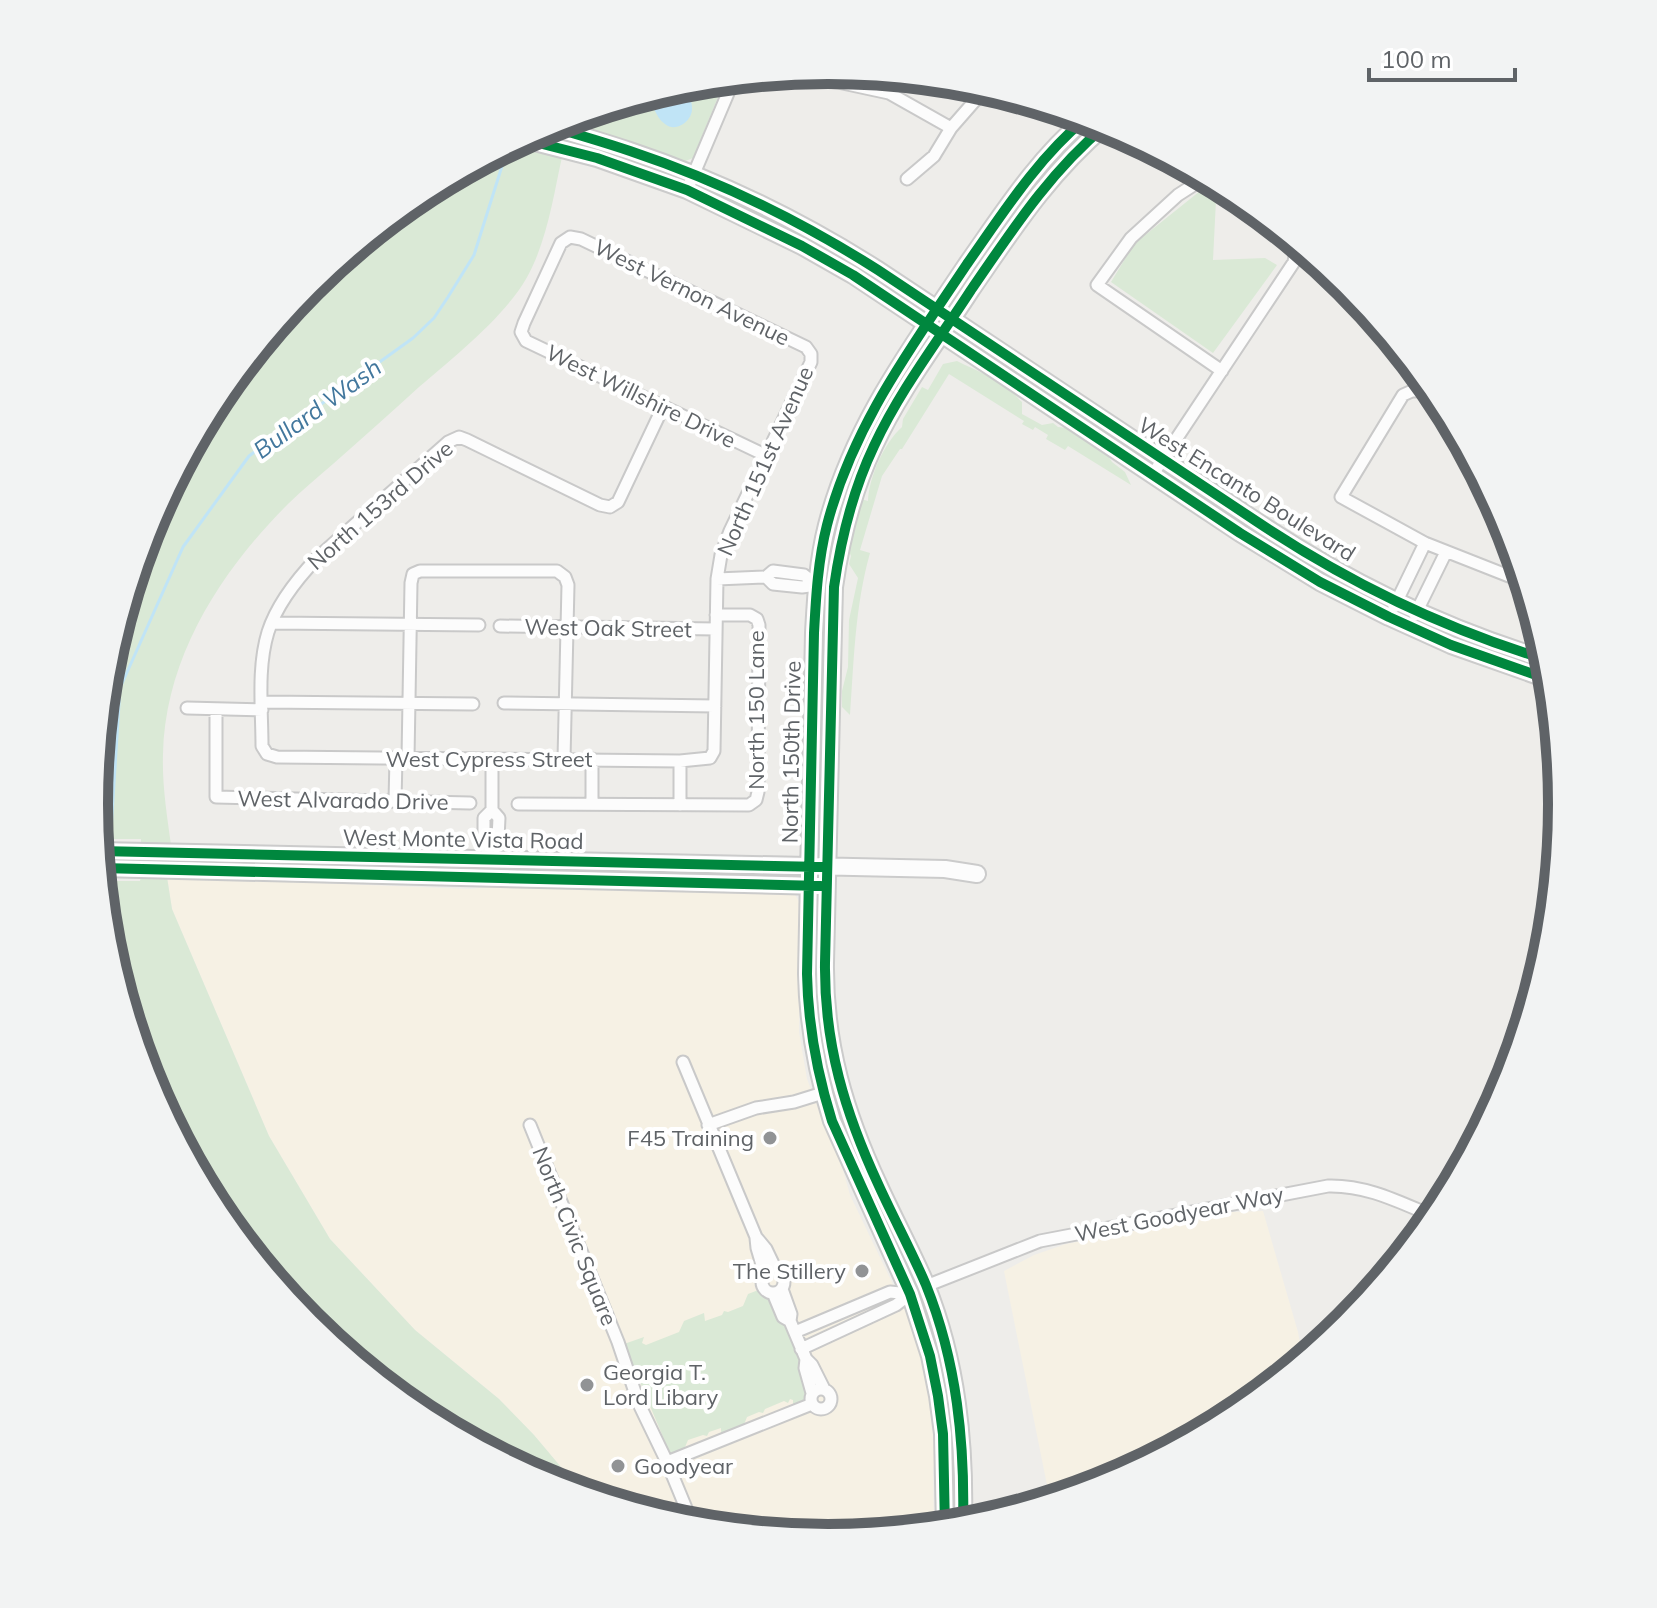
<svg xmlns="http://www.w3.org/2000/svg" width="1657" height="1608" font-family="Mulish,sans-serif">
<style>
.commercial{fill:#f6f1e4}
.green{fill:#dae9d6}
.water{fill:#c0e4f6}
.lines{fill:none;stroke-linecap:round;stroke-linejoin:round}
.stream{stroke:#c0e4f6;stroke-width:3}
.street-casing{stroke:#c9c9c9;stroke-width:15}
.secondary-casing{stroke:#cbcbcb;stroke-width:20}
.street{stroke:#fcfcfc;stroke-width:11}
.secondary{stroke:#fcfcfc;stroke-width:16}
.cycleway-casing{stroke:#fff;stroke-width:15}
.cycleway{stroke:#00873e;stroke-width:10}
.poi-dot{fill:#919395;stroke:#fff;stroke-width:3}
.labels{text-anchor:middle;dominant-baseline:central;stroke-width:8;stroke-linejoin:round;paint-order:stroke}
.street-label{font-size:22px;fill:#5f6367;stroke:#fff}
.poi-label{font-size:22px;fill:#5f6367;stroke:#fff;text-anchor:end}
.water-label{font-size:24px;font-style:italic;fill:#42779d;stroke:#fff}
.rim{fill:none;stroke:#5f6367;stroke-width:10}
</style>
<rect width="100%" height="100%" fill="#eeedea"/>
<path class="commercial" d="M167,877L469,889L510,885L792,893L795,895L801,904L799,1032L807,1079L843,1170L850,1195L913,1326L926,1369L937,1445L933,1471L934,1528L828,1538L685,1524L582,1492L534,1435L499,1399L415,1330L330,1239L269,1136L172,909Z
M1263,1211L1298,1332L1303,1359L1236,1415L1109,1482L1050,1500L1004,1271L1034,1255L1066,1244L1232,1212Z"/>
<path class="green" d="M725,80L693,158L683,162L559,122L686,84Z
M510,146L562,157C553,198 547,242 526,279C504,317 453,358 419,387C391,413 362,438 333,464C318,477 302,490 288,504C221,571 165,657 163,754C162,785 167,815 171,845L141,844V839H98L95,804L109,660L151,523L218,396L258,347L384,224L421,193Z
M1218,184L1244,200H1216L1213,260L1265,258L1277,265L1213,353L1111,282L1134,244L1200,191Z
M957,361C975,370 998,379 1012,392C1016,395 1018,399 1022,402V414L1042,425L1053,423L1058,427L1067,428L1107,454L1112,462L1125,472L1131,485L1068,446L1065,450L1046,439L1048,435L1035,427L1033,430L1022,424L1024,421L949,374L902,449H900L882,476L860,550L870,553C855,606 854,660 850,715L842,707V691L848,667L849,620L858,578L849,564L851,556L848,549L861,499L868,501C869,477 884,443 902,427L903,419L922,387L928,390L943,364Z
M141,877H167L172,909L269,1136L330,1239L415,1330L499,1399L534,1435L582,1492L547,1482L420,1414L309,1323L218,1211L150,1084L109,947L102,881H140Z
M761,1289L776,1304L808,1381L807,1402L793,1407V1400L790,1399L788,1403L784,1401L765,1409L763,1413L759,1412L747,1417L743,1427L721,1436V1428L709,1432L707,1436L703,1435L688,1440L683,1452L671,1456L624,1344L644,1337L642,1343L646,1345L679,1332L684,1321L704,1313L705,1321L722,1315L724,1311L728,1312L743,1306L748,1294Z"/>
<path class="water" d="M688,84C688,93 692,100 692,109C692,121 676,133 665,124C653,115 659,107 639,98Z"/>
<g class="lines">
<path class="stream" d="M110,847L120,688L183,547L249,456L413,338L434,318L448,297L474,255L508,147
M105,914L108,874
M149,1081L155,1093
M201,1181L228,1223
M277,1283L379,1370L495,1447L510,1462"/>
<g class="street-casing">
<path id="street" d="M767,76L838,82L889,93L951,128
M1206,177L1178,195L1131,238L1097,285L1222,371
M907,179L934,156L951,128L986,88
M687,190L734,79
M1434,391H1412L1403,395L1341,497L1425,543L1524,582
M663,407L618,502L610,507L600,505L467,440L459,437L448,442L317,558C297,579 277,604 268,632C257,668 262,709 262,746L267,754L277,757L680,761L710,758L714,751L717,579L721,555L730,531L811,362V354L806,347L581,239L570,237L561,243L524,323L521,332L526,341L765,455
M1153,474L1294,262L1297,244
M766,577L773,584L802,587L817,585
M717,579L766,577L773,571L804,575L817,585
M1394,607L1425,543
M1415,615L1446,552
M272,623L479,625
M500,626L716,629
M1531,655L1539,631
M262,702L473,704
M504,703L715,706
M187,708L262,710
M216,709V797L470,803
M408,758L411,583L413,574L420,571H557L565,577L568,585L564,759
M592,759V804
M395,801L396,758
M518,804L749,805L756,800L758,792L759,625L757,619L750,615H716
M680,805V761
M492,810L499,818L498,838L490,860L484,838V818Z
M492,810V759
M683,1062L756,1237L766,1249L777,1272
M530,1125L618,1342L639,1404L667,1462L693,1525
M708,1125L756,1108L794,1102L823,1093
M756,1238L757,1248L765,1275
M762 1282a11 11 0 1 1 22 0a11 11 0 1 1-22 0Z
M926,1286L1040,1241L1328,1186C1367,1185 1399,1202 1435,1217
M782,1289L791,1314L790,1321L806,1359L812,1365L824,1389
M773,1293L783,1317L790,1321
M795,1332L890,1292L910,1294
M801,1349L896,1305L910,1294
M806,1359L805,1368L812,1393
M811 1399a10 10 0 1 1 20 0a10 10 0 1 1-20 0Z
M667,1462L812,1404"/>
</g>
<g class="secondary-casing">
<path id="secondary" d="M548,126C576,134 603,142 630,151C717,180 801,221 878,270L1256,521C1346,581 1444,629 1548,660
M523,139L597,158L687,190L802,246L853,275L1240,533L1320,582L1389,617L1451,645L1550,680
M99,851L945,869L977,874
M101,868L819,886
M963,1525C965,1443 957,1362 926,1285C912,1252 894,1219 879,1186C845,1113 824,1044 825,963L834,587C841,538 853,490 874,446C900,390 938,341 971,290C1013,229 1049,173 1106,125
M945,1527L943,1434L938,1396L930,1356L910,1294L832,1121C817,1073 808,1024 807,974L814,633C816,596 818,560 827,525C853,425 911,348 967,264C1003,213 1037,159 1085,119"/>
</g>
<use href="#street" class="street"/>
<use href="#secondary" class="secondary"/>
<g class="cycleway-casing">
<path id="cycleway" d="M548,126C576,134 603,142 630,151C717,180 801,221 878,270L1256,521C1346,581 1444,629 1548,660
M523,139L597,158L687,190L802,246L853,275L1240,533L1320,582L1389,617L1451,645L1550,680
M99,851L823,867
M101,868L821,886
M963,1525C965,1443 957,1362 926,1285C912,1252 894,1219 879,1186C845,1113 824,1044 825,963L834,587C841,538 853,490 874,446C900,390 938,341 971,290C1013,229 1049,173 1106,125
M945,1527L943,1434L938,1396L930,1356L910,1294L832,1121C817,1073 808,1024 807,974L814,633C816,596 818,560 827,525C853,425 911,348 967,264C1003,213 1037,159 1085,119"/>
</g>
<use href="#cycleway" class="cycleway"/>
</g>
<g class="poi-dot">
<circle cx="770" cy="1138" r="8"/>
<circle cx="862" cy="1271" r="8"/>
<circle cx="587" cy="1385" r="8"/>
<circle cx="618" cy="1466" r="8"/>
</g>
<g class="labels">
<g class="street-label">
<text transform="translate(692 292) rotate(26)">West Vernon Avenue</text>
<text transform="translate(641 396) rotate(26)">West Willshire Drive</text>
<text transform="translate(765 461) rotate(-66)">North 151st Avenue</text>
<text transform="translate(1247 489) rotate(32)">West Encanto Boulevard</text>
<text transform="translate(380 505) rotate(-41)">North 153rd Drive</text>
<text transform="translate(608 628) rotate(1)">West Oak Street</text>
<text transform="translate(756 710) rotate(-90)">North 150 Lane</text>
<text transform="translate(791 752) rotate(-89)">North 150th Drive</text>
<text x="489" y="759">West Cypress Street</text>
<text transform="translate(343 800) rotate(1)">West Alvarado Drive</text>
<text transform="translate(463 839) rotate(1)">West Monte Vista Road</text>
<text transform="translate(1179 1214) rotate(-11)">West Goodyear Way</text>
<text transform="translate(575 1236) rotate(68)">North Civic Square</text>
</g>
<g class="poi-label">
<text x="754" y="1138">F45 Training</text>
<text x="846" y="1271">The Stillery</text>
<text x="603" y="1372" text-anchor="start">Georgia T.<tspan x="603" dy="25">Lord Libary</tspan></text>
<text x="634" y="1466" text-anchor="start">Goodyear</text>
</g>
<g class="water-label">
<text transform="translate(317 408) rotate(-36)">Bullard Wash</text>
</g>
</g>
<path d="M0 0H1657V1608H0ZM108 804a720 720 0 1 1 1440 0a720 720 0 1 1-1440 0Z" fill="#f2f3f3" fill-rule="evenodd"/>
<path class="rim" d="M108 804a720 720 0 1 1 1440 0a720 720 0 1 1-1440 0Z"/>
<path d="M1369 68v12h146v-12" fill="none" stroke="#5f6367" stroke-width="4"/>
<text x="1381" y="68" font-size="24" fill="#5f6367" stroke="#ffffff" stroke-width="6" paint-order="stroke">100 m</text>
</svg>
